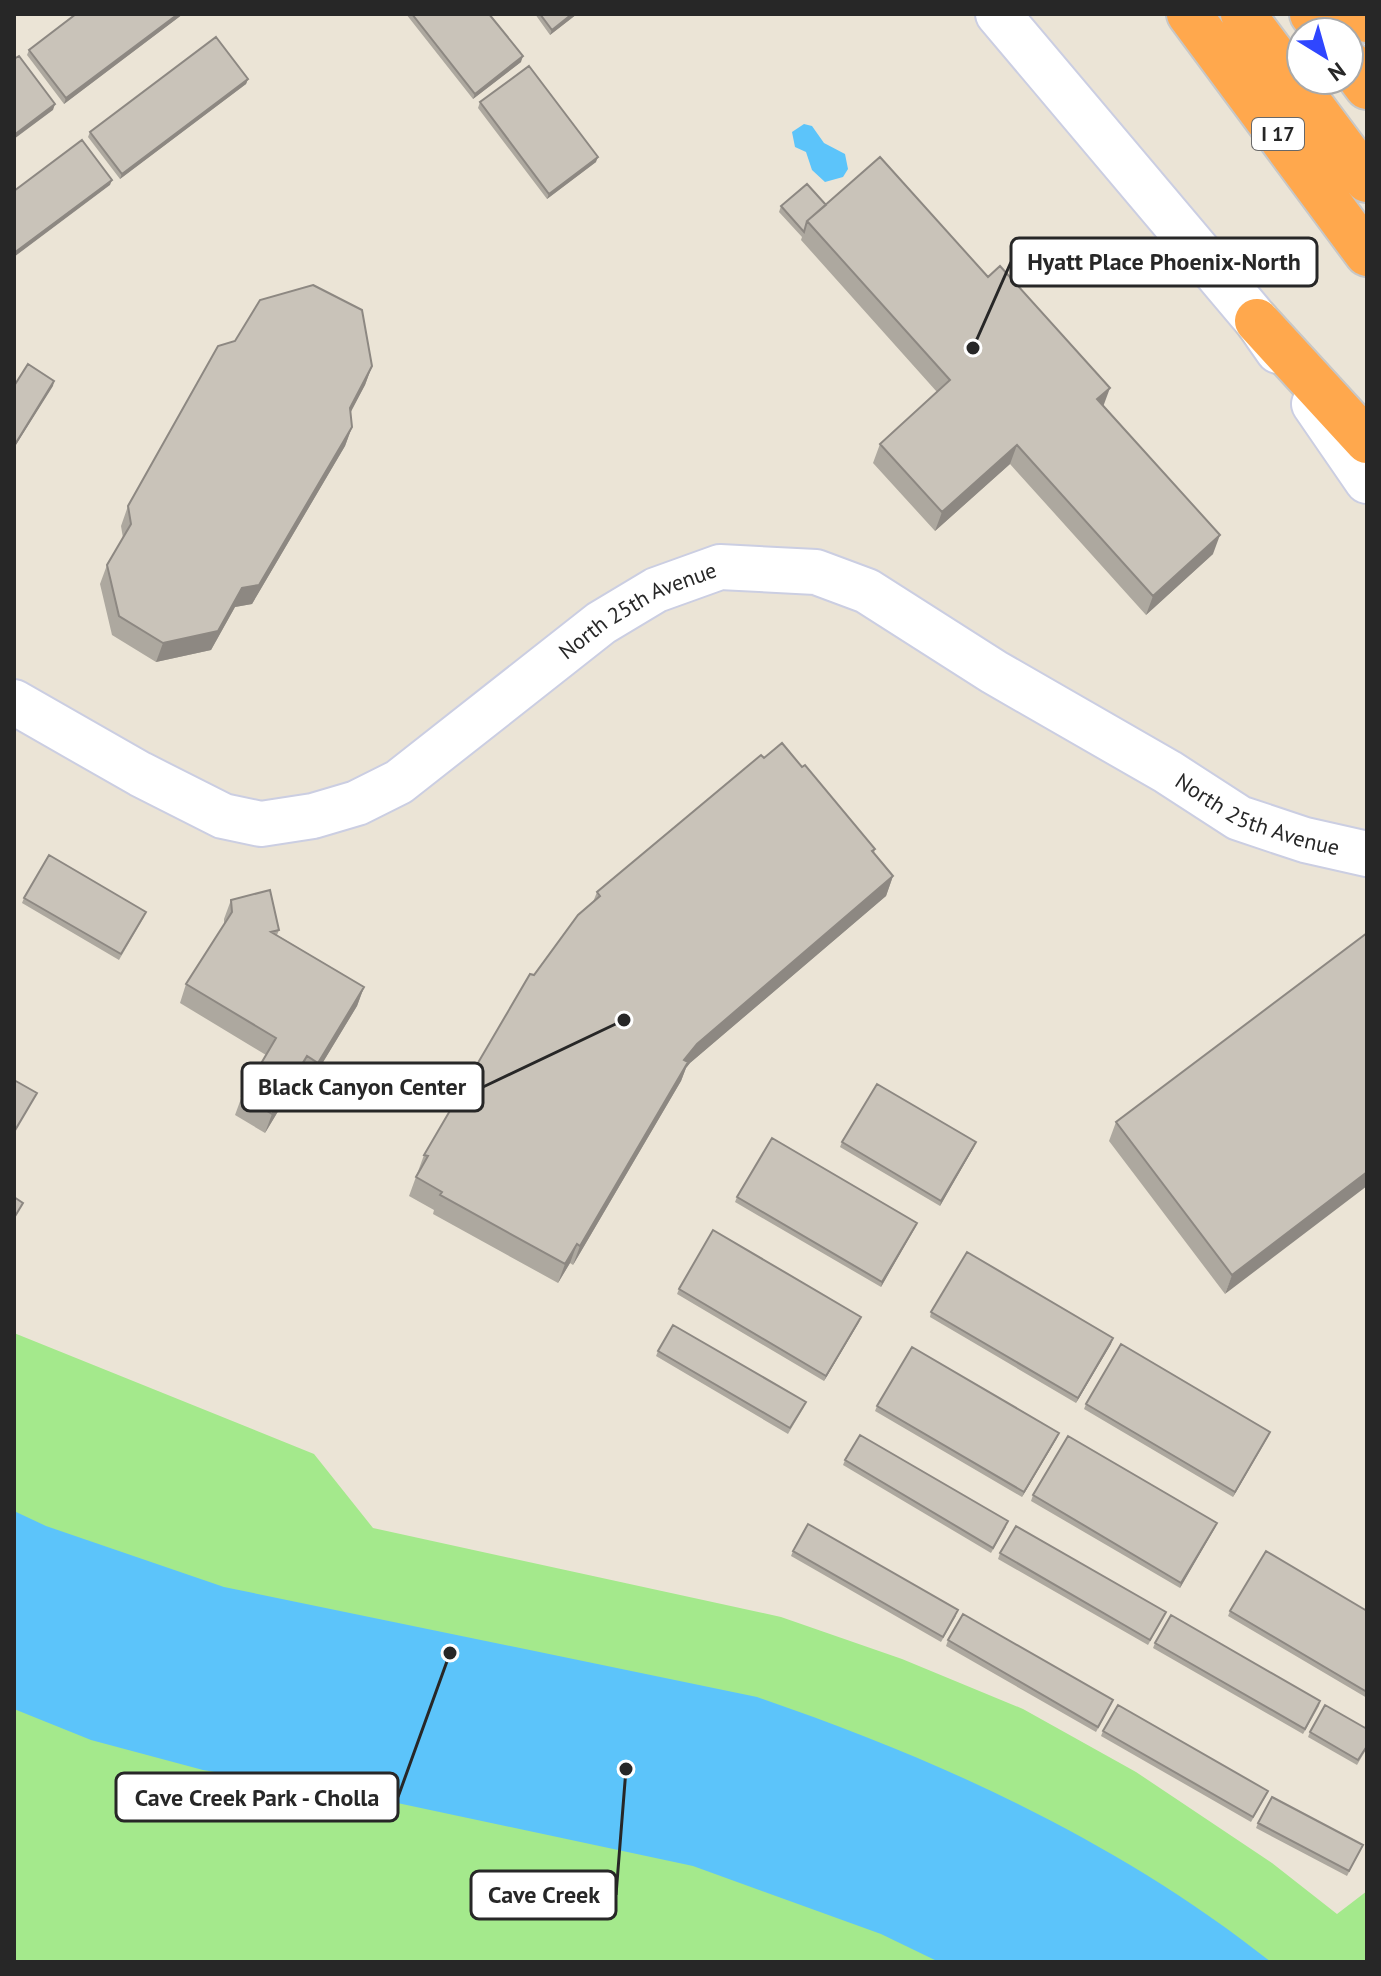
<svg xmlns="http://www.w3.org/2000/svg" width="1381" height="1976" font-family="'PT Sans',sans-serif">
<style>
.green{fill:#a4e98c}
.water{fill:#5cc4fa}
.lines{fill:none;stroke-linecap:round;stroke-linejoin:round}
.secondary-casing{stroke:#cbcee2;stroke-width:48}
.highway-casing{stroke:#c7c7c7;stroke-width:48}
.secondary{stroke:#fff;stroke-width:44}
.highway{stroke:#ffa84d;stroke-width:44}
.wall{fill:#ada89f}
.shaded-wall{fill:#8d8882}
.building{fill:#c9c3b9;stroke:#8d8882;stroke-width:2}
.labels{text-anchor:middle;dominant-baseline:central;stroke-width:6;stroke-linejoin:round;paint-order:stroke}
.shield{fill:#fff;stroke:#686868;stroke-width:2}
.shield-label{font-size:20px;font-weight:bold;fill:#272727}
.street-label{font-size:22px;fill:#272727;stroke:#fff}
.leader{fill:none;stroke:#272727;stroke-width:3}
.callout-dot{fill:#272727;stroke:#fff;stroke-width:3}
.callout{fill:#fff;stroke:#272727;stroke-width:3}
.callout-label{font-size:24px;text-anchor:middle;font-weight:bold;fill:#272727}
</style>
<rect width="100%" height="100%" fill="#ebe4d6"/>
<path class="green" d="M14,1333L314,1454L373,1528L781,1617L902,1659L1023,1709L1136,1772L1272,1863L1337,1914L1367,1891V1962H14Z"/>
<path class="water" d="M804,124L812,126L824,143L845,154L848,169L843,177L825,182L812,170L806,152L795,147L792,132Z
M14,1511L46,1526L224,1587L757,1697C941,1760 1118,1841 1271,1962H939L881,1934L693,1866L388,1801L203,1770L91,1740L14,1709Z"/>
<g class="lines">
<g class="secondary-casing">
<g id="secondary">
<path d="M998,14L1257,321L1278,351"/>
<path d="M1314,404L1367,481"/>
<path id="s1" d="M14,702L140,774L223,816L261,824L313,816L357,803L399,782L601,623L656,590L720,567L816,572L867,591L994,672L1168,772L1239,818L1305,840L1367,854"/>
</g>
</g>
<g class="highway-casing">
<path id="highway" d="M1189,14L1367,254
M1243,14L1367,180
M1312,14L1326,32
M1362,14L1367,20
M1349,63L1367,87
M1257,321L1367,441"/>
</g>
<use href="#secondary" class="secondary"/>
<use href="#highway" class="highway"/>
</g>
<path class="wall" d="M183,14L64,104L27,55L29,50Z
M406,14H489L521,62L473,99Z
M535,14H577L550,35Z
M248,79L246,84L120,179L88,137L90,132Z
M480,102L596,162L547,199L478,108Z
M826,205L1103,405L1213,554L1146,615L1010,464L935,531L873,463L880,444L937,392L801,240L802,237L779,212L781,206Z
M235,341L372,366L365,385L350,412L352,427L345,446L252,604L235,607L211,650L156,662L112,635L100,584L107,565L123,538L121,526L128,506Z
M764,758L875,849L874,853L893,876L886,896L690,1063L686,1068L681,1081L573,1265L570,1263L558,1283L433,1214L434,1210L409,1196L424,1155L534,975L593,902L597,892Z
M24,898L144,917L119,960L22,903Z
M231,900L279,930L277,935L364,987L357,1006L311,1082L300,1075L265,1133L235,1115L242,1096L266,1055L180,1003L186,984L224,924V919Z
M1367,933L1225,1294L1109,1141L1116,1122Z
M842,1142L974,1147L940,1206L840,1147Z
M737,1197L917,1223L881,1287L735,1202Z
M679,1289L859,1322L824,1381L677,1294Z
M931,1312L1111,1344L1076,1403L930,1317Z
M658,1351L804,1407L788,1434L656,1356Z
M1086,1404L1270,1432L1233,1497L1084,1409Z
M877,1406L1057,1438L1022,1497L875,1411Z
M845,1460L1006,1527L991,1553L843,1465Z
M1033,1495L1217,1523L1180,1588L1031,1501Z
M793,1551L956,1616L941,1642L791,1556Z
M1000,1553L1164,1617L1148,1645L998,1559Z
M1230,1611H1367V1698L1228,1616Z
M948,1640L1113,1700L1111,1705L1096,1732L946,1646Z
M1155,1643L1320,1701L1319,1706L1303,1734L1153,1648Z
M1103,1731L1266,1796L1251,1822L1101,1736Z
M1310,1732L1367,1748L1357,1765L1308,1737Z
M1258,1823L1363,1845L1347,1876L1256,1828Z"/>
<path class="shaded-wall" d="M178,14H183L64,104L66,98Z
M572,14H577L550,35L552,30Z
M523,56L521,62L473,99L475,94Z
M248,79L246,84L120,179L122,174Z
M55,104L53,110L14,139V135Z
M598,157L596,162L547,199L549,194Z
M112,180L110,185L14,257V253Z
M372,366L365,385L343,427L350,408Z
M54,381L53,386L14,448V446Z
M1110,388L1103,407L1097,399Z
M352,427L345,446L252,604L235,607L211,650L156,662L163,643Z
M1017,445L1010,464L935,531L942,512Z
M1220,535L1213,554L1146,615L1153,596Z
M893,876L886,896L690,1063L686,1068L681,1081L573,1265L580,1246L684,1060L697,1044Z
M364,987L357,1006L311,1082L318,1063Z
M307,1056L300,1075L265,1133L272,1114Z
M976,1142L974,1147L940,1206L941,1201Z
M1367,1172V1186L1225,1294L1232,1275Z
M917,1223L915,1228L881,1287L882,1282Z
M577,1244L570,1263L558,1283L565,1264Z
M861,1317L859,1322L824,1381L826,1376Z
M1113,1338L1111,1344L1076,1403L1078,1398Z
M1270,1432L1268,1437L1233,1497L1235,1492Z
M1059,1433L1057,1438L1022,1497L1024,1492Z
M1217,1523L1215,1528L1180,1588L1181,1583Z"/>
<path class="building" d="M76,14H178L66,98L29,50Z
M412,14H489L523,56L475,94Z
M540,14H572L552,30Z
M216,37L248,79L122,174L90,132Z
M19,56L55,104L14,135V59Z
M529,66L598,157L549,194L480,102Z
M82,140L112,180L14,253V191Z
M880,157L988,277L1000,266L1110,388L1097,399L1220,535L1153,596L1017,445L942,512L880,444L950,380L807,221Z
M807,184L826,205L807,221L804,232L781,206Z
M313,285L362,310L372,366L350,408L352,427L259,585L242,588L218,631L163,643L119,616L107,565L131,524L128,506L218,346L235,341L260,300Z
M28,364L54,381L14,446V386Z
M782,743L802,767L805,765L875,849L872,851L893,876L697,1044L684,1060L688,1062L580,1246L577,1244L565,1264L440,1195L442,1192L416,1177L428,1156L424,1155L530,974L534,975L578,915L600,896L597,892L761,755L764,758Z
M49,855L146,912L121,954L24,898Z
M270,890L279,930L271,932L364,987L318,1063L307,1056L272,1114L242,1096L276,1038L186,984L232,912L231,900Z
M1367,933V1172L1232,1275L1116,1122Z
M14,1080L37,1093L14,1132Z
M877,1084L976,1142L941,1201L842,1142Z
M772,1138L917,1223L882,1282L737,1197Z
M14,1197L23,1203L14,1218Z
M713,1230L861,1317L826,1376L679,1289Z
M967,1252L1113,1338L1078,1398L931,1312Z
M673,1325L806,1402L790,1428L658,1351Z
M1121,1344L1270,1432L1235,1492L1086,1404Z
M912,1347L1059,1433L1024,1492L877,1406Z
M860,1435L1008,1521L993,1548L845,1460Z
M1068,1436L1217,1523L1181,1583L1033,1495Z
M808,1524L958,1610L943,1637L793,1551Z
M1016,1526L1166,1612L1150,1640L1000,1553Z
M1266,1551L1367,1611V1692L1230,1611Z
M963,1614L1113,1700L1098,1727L948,1640Z
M1171,1615L1320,1701L1305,1729L1155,1643Z
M1118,1705L1268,1791L1253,1817L1103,1731Z
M1325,1705L1367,1729V1746L1358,1760L1310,1732Z
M1272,1797L1363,1845L1349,1871L1258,1823Z"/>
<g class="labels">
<rect class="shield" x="1252" y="118" width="52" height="32" rx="6"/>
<g class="shield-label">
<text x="1278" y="134">I 17</text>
</g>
<g class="street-label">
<text stroke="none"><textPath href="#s1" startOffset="718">North 25th Avenue</textPath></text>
<text stroke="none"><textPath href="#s1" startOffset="1414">North 25th Avenue</textPath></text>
</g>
</g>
<path class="leader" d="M973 348L1011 262M624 1020L483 1087M450 1653L398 1797M626 1769L616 1895"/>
<g class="callout-dot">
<circle cx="973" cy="348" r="8"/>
<circle cx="624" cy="1020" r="8"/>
<circle cx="450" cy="1653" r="8"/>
<circle cx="626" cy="1769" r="8"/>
</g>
<g class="callout">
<rect x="1011" y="238" width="306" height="48" rx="8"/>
<rect x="242" y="1063" width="241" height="48" rx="8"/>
<rect x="116" y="1773" width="282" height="48" rx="8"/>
<rect x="471" y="1871" width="145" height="48" rx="8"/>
</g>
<g class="callout-label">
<text x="1164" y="270">Hyatt Place Phoenix-North</text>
<text x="362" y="1095">Black Canyon Center</text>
<text x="257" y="1806">Cave Creek Park - Cholla</text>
<text x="544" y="1903">Cave Creek</text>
</g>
<rect width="1381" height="1976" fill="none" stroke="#272727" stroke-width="32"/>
<g transform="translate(1325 56) rotate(143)"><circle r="38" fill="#ffffff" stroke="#a9a9a9" stroke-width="2"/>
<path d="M0-6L14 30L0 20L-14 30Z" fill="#2f46ff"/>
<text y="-12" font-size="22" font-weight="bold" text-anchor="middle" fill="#272727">N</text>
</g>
</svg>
